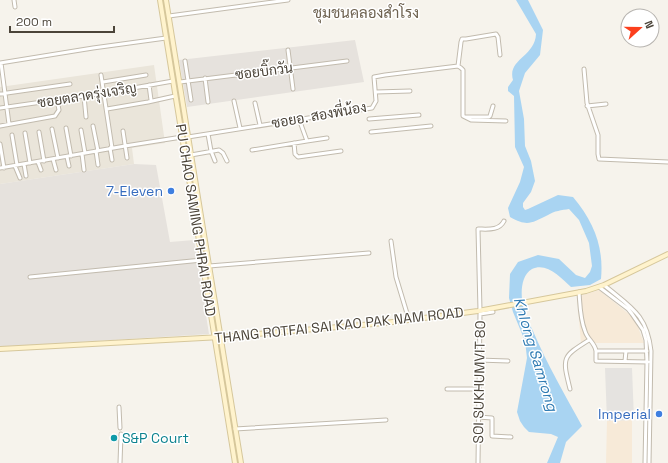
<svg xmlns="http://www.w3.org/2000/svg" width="668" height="463" font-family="'Space Grotesk',Sarabun,sans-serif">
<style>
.residential{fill:#eae5da}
.commercial{fill:#f7ead8}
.industrial{fill:#e6e2dd}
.parking{fill:#e5e3e0}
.water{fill:#a9d4f2}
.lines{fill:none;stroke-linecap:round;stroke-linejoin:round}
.street-casing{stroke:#c2bbae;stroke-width:5}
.secondary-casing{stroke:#d6c79b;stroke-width:6}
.street{stroke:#fff;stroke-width:3}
.secondary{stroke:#fff3cd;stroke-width:4}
.shop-dot{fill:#3f7fe0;stroke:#fff;stroke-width:1.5}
.culture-dot{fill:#0f9aa8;stroke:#fff;stroke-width:1.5}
.labels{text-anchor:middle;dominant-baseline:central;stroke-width:3;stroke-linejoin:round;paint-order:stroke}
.street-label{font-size:14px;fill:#4b4439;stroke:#fff}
.shop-label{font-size:14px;fill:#366cbe;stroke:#fff;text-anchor:end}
.culture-label{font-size:14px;fill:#0d838f;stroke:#fff;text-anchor:start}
.neighbourhood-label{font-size:15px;fill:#6e6250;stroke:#fff}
.water-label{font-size:15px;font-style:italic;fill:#2e7ab2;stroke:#fff}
</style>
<rect width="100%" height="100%" fill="#f6f3ec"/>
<path class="residential" d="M154,65L165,143L132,148L134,164L0,184V87Z"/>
<path class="commercial" d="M599,290L635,319L644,343H581L577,297Z
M632,420V463H606L607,421Z"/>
<path class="industrial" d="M355,40L364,82L187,107L179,60Z
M134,164L156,165L170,242L194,240L209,334L0,347V184Z"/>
<path class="parking" d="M605,368H632L634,420L607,421Z"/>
<path class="water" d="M516,0H528L543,30L540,55L525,73L519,91L524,119L525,146L531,161L535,181L531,192L523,203V207L525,210L528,209L558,195L573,197C594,222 604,247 601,279L590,285L571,287C561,278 547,262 532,269C522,275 521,289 522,299C523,310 528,321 533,331C547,364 565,395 582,426L566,442L560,463H547L558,437L551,434L529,432L524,427L520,421L517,412L527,358L525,341L513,312L509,298L510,274L518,262L538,255L559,259L576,275L585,278L590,272L592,266L589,243L579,220L569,209C562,210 554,211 548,215C531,223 528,227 510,217L508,208L520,182L524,167L515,147L514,96L508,91V87L513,80C507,59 535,57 536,34Z"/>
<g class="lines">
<g class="street-casing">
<path id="street" d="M14,0L15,7
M169,16L288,0
M288,50L293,89
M185,61L191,100
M0,63L93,48L166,38
M1,63L9,124
M458,66L461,68L463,70V116L465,117H489L490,116L493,106
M584,69L587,103L598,135V154L599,159L668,162
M101,75L112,148
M205,78L208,102
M103,82L146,75
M180,82L347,61
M149,85L151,100
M376,92L410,91
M0,94L70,84
M84,96L86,117
M234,101L240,128
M255,103L260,125
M587,106L606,104
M0,108L105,93L173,81
M107,109L148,102L175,96
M465,117L471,120L506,121
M299,119L307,141L327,138
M369,119L419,115
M0,126L55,116L59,110L57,100
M93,126L98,151
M66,128L71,156
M52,129L58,158
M81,130L85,153
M123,131L127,158
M39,132L44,161
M371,132L431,126
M25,133L30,163
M208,134L211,151L215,161
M12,135L17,165
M188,137L372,108L376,101L374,77L385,75L458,66L461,42L462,39H466L496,34L498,37L500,55
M294,143L295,154L298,157L341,151
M0,144L4,168
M110,148L112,160
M252,150L307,141
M96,151L98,165
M82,154L84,170
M191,155L219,150L223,153L227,161
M67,157L69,166
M53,159L56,170
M38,162L41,170
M24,164L26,176
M15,166L20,178
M0,168L125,146L182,137
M391,241L396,277L409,320
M209,266L369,253
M30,277L202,260
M604,285C630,307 647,314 651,351L649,463
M599,287L628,309L632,314L643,330L646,340L647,362L645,463
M579,292C580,305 580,319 585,331C587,339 595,343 596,351H647
M480,310L478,229C487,229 499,231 504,221
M596,351V361L648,362
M478,360L508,361
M625,361L626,351
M447,389H478
M570,389C562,357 562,357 589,340
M119,407L120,428
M478,417L492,418V436L511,437
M235,429L386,420
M120,463L121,434
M478,463L480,314L493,312"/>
</g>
<g class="secondary-casing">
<path id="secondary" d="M160,0L235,463
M166,0L241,463
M0,349L221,337L385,323L478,311L586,291L604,285L668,254"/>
</g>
<use href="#street" class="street"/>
<use href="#secondary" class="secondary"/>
</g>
<g class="shop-dot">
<circle cx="171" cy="191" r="4"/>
<circle cx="659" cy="414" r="4"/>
</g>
<circle class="culture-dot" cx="114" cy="438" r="4"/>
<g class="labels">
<g class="street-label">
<text transform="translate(264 71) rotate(-7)">ซอยบิ๊กวัน</text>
<text transform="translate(87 95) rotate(-9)">ซอยตลาดรุ่งเจริญ</text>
<text transform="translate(319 115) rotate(-10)">ซอยอ. สองพี่น้อง</text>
<text transform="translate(196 220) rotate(81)">PU CHAO SAMING PHRAI ROAD</text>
<text transform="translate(339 325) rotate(-6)">THANG ROTFAI SAI KAO PAK NAM ROAD</text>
<text transform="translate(479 382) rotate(-89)">SOI SUKHUMVIT 80</text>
</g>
<g class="shop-label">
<text x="163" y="191">7-Eleven</text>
<text x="651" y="414">Imperial</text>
</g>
<g class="culture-label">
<text x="122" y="438">S&amp;P Court</text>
</g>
<g class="neighbourhood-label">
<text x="366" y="12">ชุมชนคลองสำโรง</text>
</g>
<g class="water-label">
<text transform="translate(536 354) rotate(73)">Khlong Samrong</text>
</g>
</g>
<g transform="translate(640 28) rotate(69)"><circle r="19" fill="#ffffff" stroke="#b7b4b0"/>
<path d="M0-3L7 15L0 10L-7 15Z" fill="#fc3f1d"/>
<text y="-6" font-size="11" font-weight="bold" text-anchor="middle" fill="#4b4439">N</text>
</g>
<path d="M10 26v6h104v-6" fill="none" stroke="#4b4439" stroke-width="2"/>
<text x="16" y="26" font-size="12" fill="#4b4439" stroke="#ffffff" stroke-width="3" paint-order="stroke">200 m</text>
</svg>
